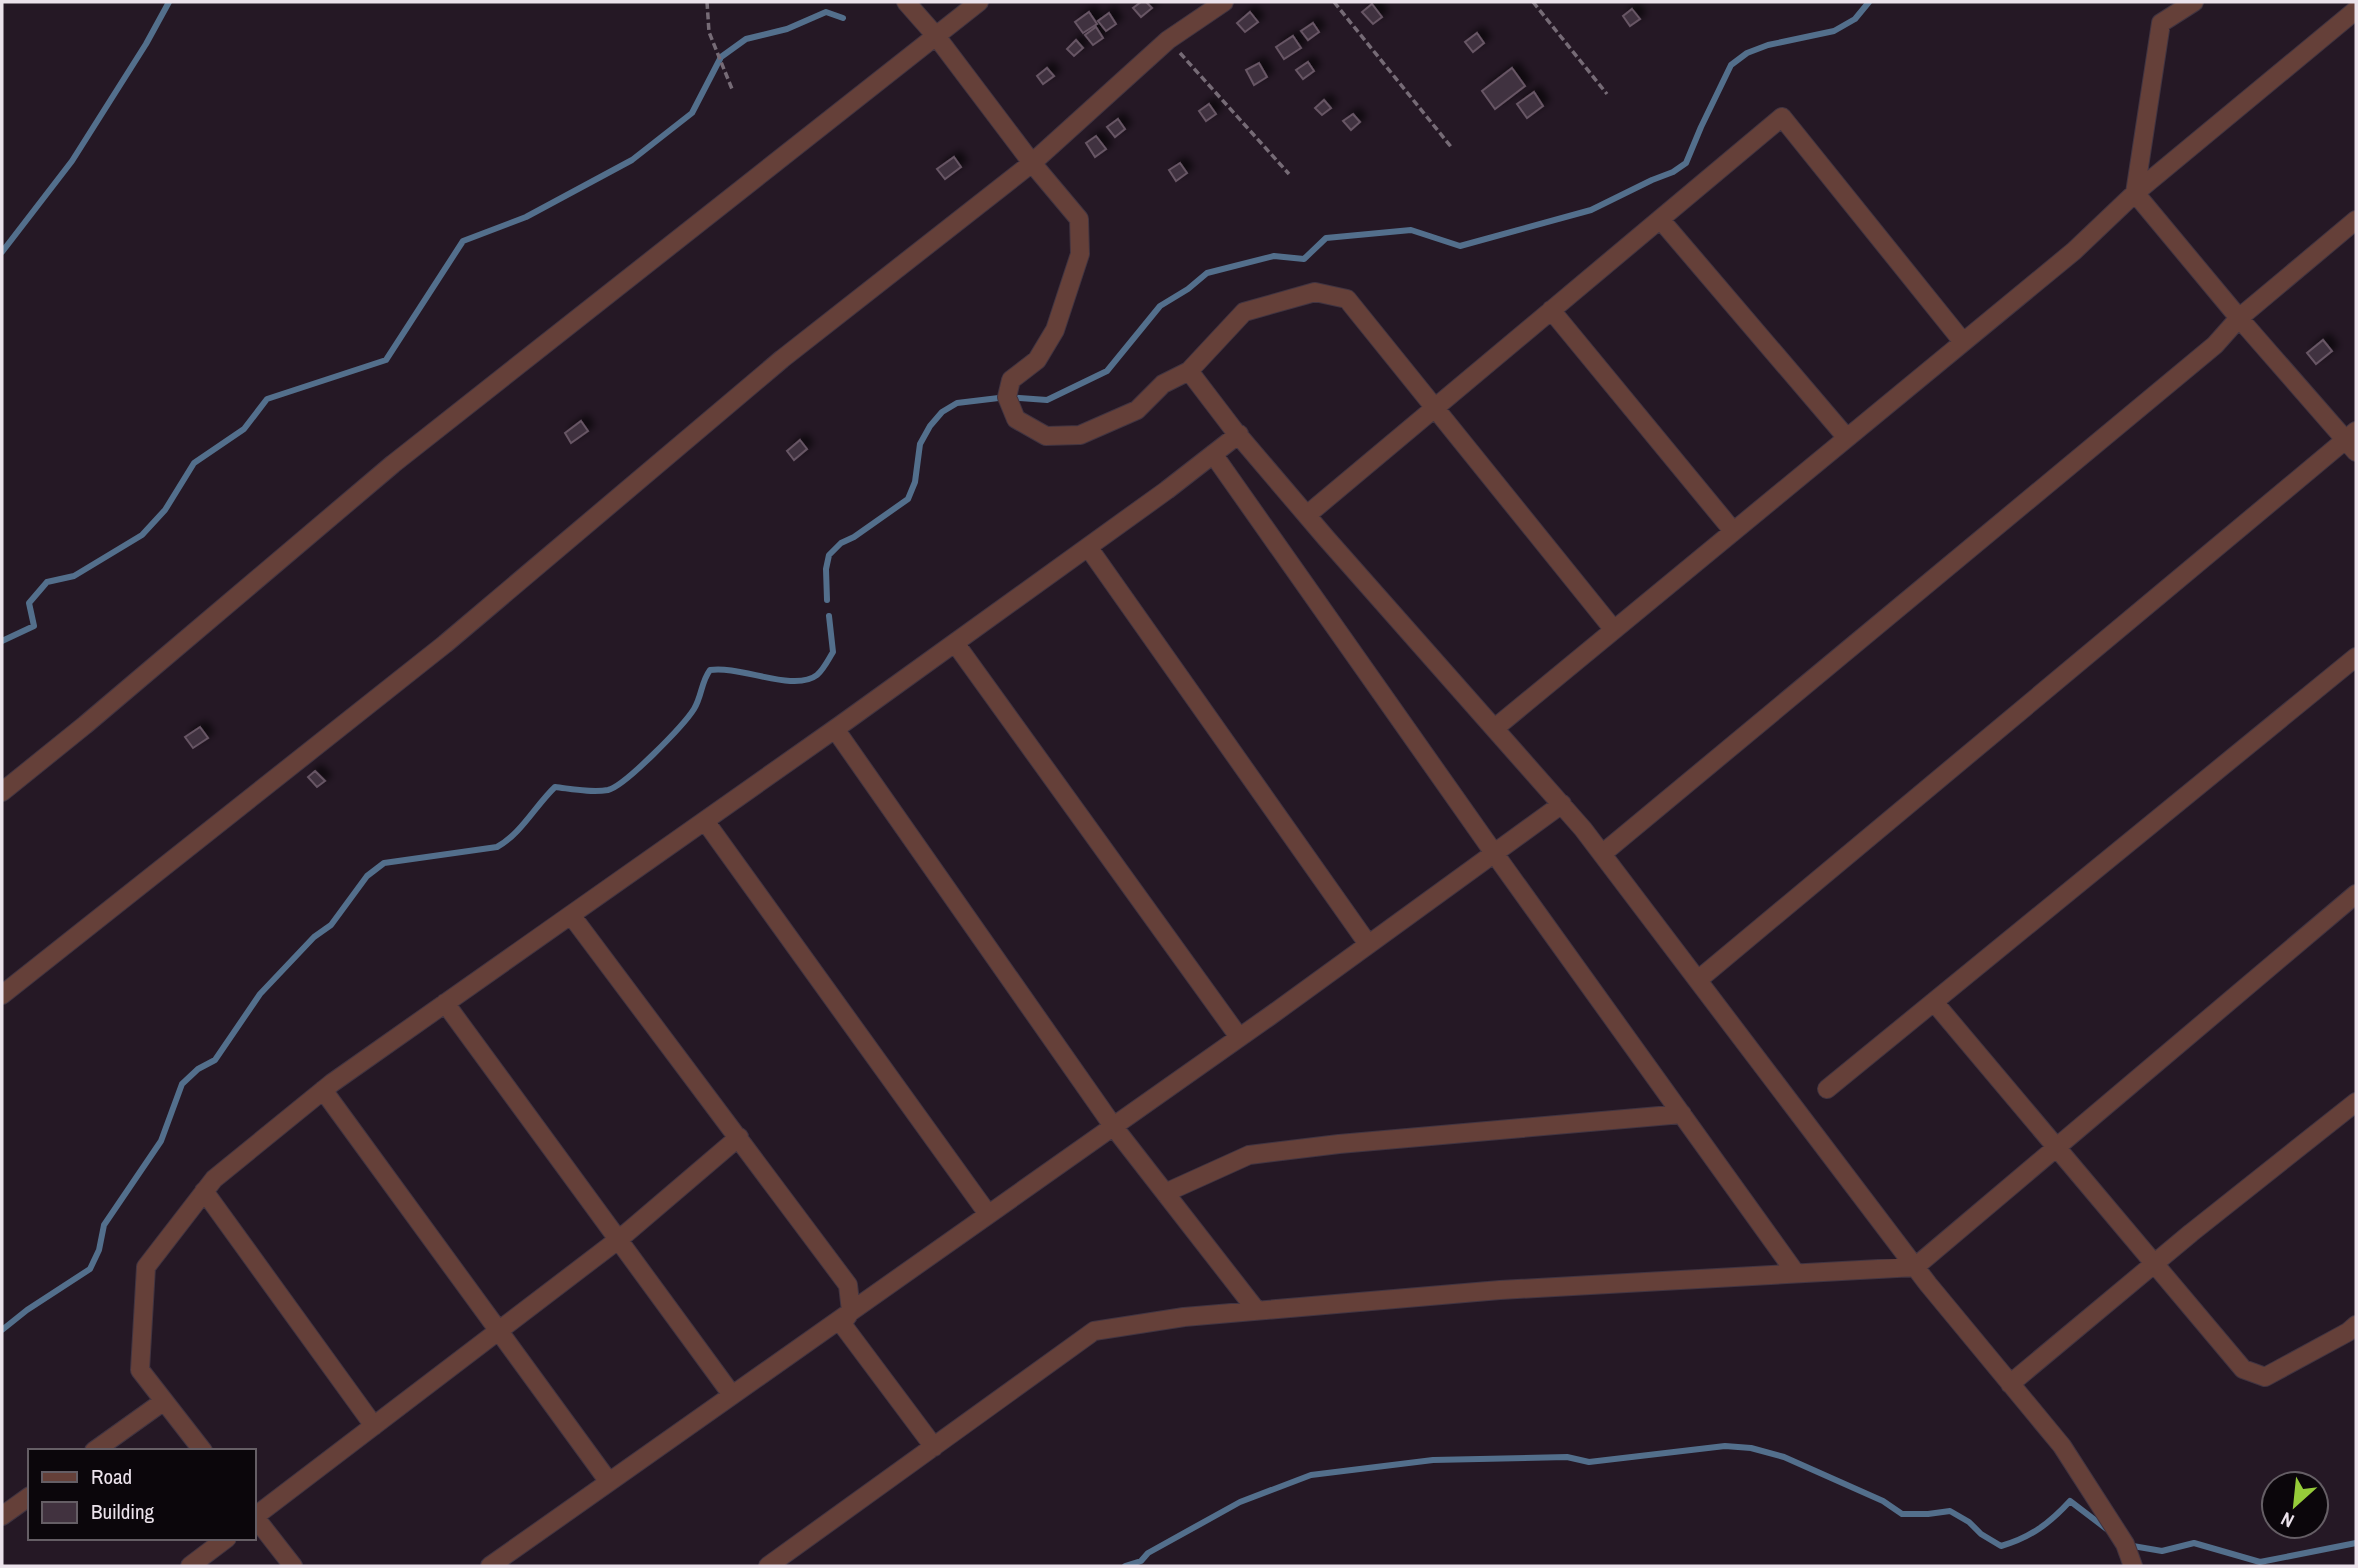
<svg xmlns="http://www.w3.org/2000/svg" width="2358" height="1568" font-family="'Archivo Narrow',sans-serif">
<style>
.lines{fill:none;stroke-linecap:round;stroke-linejoin:round}
.stream{stroke:#536f8c;stroke-width:6}
.building{fill:#41323f;stroke:#675665;stroke-width:2;filter:url(#shadow)}
.street-casing{stroke:#413441;stroke-width:20}
.path{stroke:#766b76;stroke-width:3.5;stroke-dasharray:7 3.5;stroke-linecap:butt}
.street{stroke:#654039;stroke-width:18}
</style>
<defs>
<filter id="shadow"><feDropShadow dx="6" dy="-6" stdDeviation="3.5" flood-color="#0009"/></filter>
</defs>
<rect width="100%" height="100%" fill="#251825"/>
<g class="lines">
<path class="stream" d="M2,252L72,161L146,44L169,2
M827,600L826,569L829,555L841,543L854,537L908,499L915,482L920,444L930,426L942,412L957,403L1007,397L1047,400L1107,371L1160,306L1188,289L1207,273L1274,256L1304,259L1326,238L1411,230L1460,246L1591,210L1652,180L1673,172L1686,163L1701,127L1731,65L1747,53L1768,45L1834,31L1855,19L1869,2
M2,641L34,626L29,603L47,582L74,576L142,535L165,510L194,463L244,429L267,399L386,360L463,241L526,217L632,160L692,113L721,57L746,39L787,29L826,12L843,18
M2,1330L27,1310L90,1269L99,1250L104,1225L161,1141L182,1084L198,1069L215,1060L260,994L314,937L331,925L367,876L384,863L497,847C521,834 535,806 555,787C572,789 591,793 608,790C625,786 684,725 694,709C702,696 701,682 710,670C740,665 794,693 817,675C824,669 828,660 833,652L829,616
M2127,1545L2162,1551L2194,1543L2260,1562L2356,1543
M1125,1566L1141,1561L1148,1553L1240,1502L1311,1475L1433,1460L1567,1457L1589,1462L1725,1446L1751,1448L1784,1457L1883,1501L1902,1514H1928L1950,1511L1969,1522L1981,1534L2001,1546C2030,1538 2050,1523 2070,1501L2108,1530"/>
</g>
<path class="building" d="M1141,2H1146L1152,8L1141,17L1133,8Z
M1372,4L1382,17L1373,24L1362,12Z
M1632,9L1640,19L1630,26L1623,16Z
M1089,12L1097,24L1083,33L1075,22Z
M1250,12L1258,22L1245,32L1237,23Z
M1109,13L1116,24L1106,31L1098,21Z
M1313,23L1319,32L1308,40L1301,31Z
M1096,27L1103,38L1093,45L1085,35Z
M1477,33L1484,43L1473,52L1465,42Z
M1293,36L1301,48L1284,59L1276,47Z
M1076,40L1083,48L1074,56L1067,49Z
M1308,62L1314,71L1303,79L1296,70Z
M1259,63L1267,77L1254,85L1246,70Z
M1047,68L1054,76L1043,84L1037,76Z
M1512,68L1525,86L1495,109L1482,91Z
M1534,92L1543,106L1527,118L1517,104Z
M1324,100L1331,108L1322,115L1315,108Z
M1209,104L1216,114L1206,121L1199,111Z
M1353,114L1360,122L1351,130L1343,121Z
M1118,119L1125,129L1115,137L1107,127Z
M1096,136L1106,149L1095,157L1086,143Z
M954,157L961,167L945,179L937,169Z
M1180,163L1187,173L1176,181L1169,170Z
M2323,340L2332,351L2316,364L2307,353Z
M581,421L588,431L571,443L565,433Z
M800,440L807,449L794,460L787,451Z
M200,727L208,738L193,748L185,737Z
M315,771L325,781L317,787L308,777Z"/>
<g class="lines">
<g class="street-casing">
<path id="street" d="M906,2L936,36L1032,163L1079,219L1080,254L1055,330L1037,360L1011,380L1007,397L1016,419L1046,436L1080,435L1137,410L1163,384L1189,371L1234,430L1326,538L1583,829L1928,1284L2062,1446L2125,1544L2133,1566
M2194,2L2161,23L2135,193L2239,318L2356,452
M1660,219L1847,438
M1551,310L1733,531
M1189,371L1244,312L1315,292L1347,299L1614,630
M1213,454L1494,853L1795,1272
M1307,515L1782,117L1963,342
M1088,547L1368,944
M955,643L1239,1037
M1495,728L2074,251L2135,193L2356,10
M835,729L1113,1126L1257,1311
M2,792L85,725L393,464L979,2
M705,821L988,1214
M1602,854L2215,345L2239,318L2356,220
M571,915L848,1285L851,1311L842,1324L934,1447
M1698,980L2356,431
M2,995L445,644L782,359L1032,163L1168,40L1224,2
M1934,1002L2243,1369L2265,1377L2348,1332L2356,1325
M445,1003L732,1395
M1827,1089L2356,657
M323,1090L609,1482
M204,1191L374,1426
M1165,1193L1249,1155L1339,1144L1682,1114
M2010,1384L2191,1233L2356,1102
M94,1451L164,1401
M203,1451L140,1370L146,1267L214,1179L332,1083L842,724L1167,490L1239,434
M2,1516L30,1496
M254,1516L293,1566
M254,1517L623,1236L739,1137
M190,1566L227,1538
M490,1566L1270,1016L1562,804
M768,1566L1094,1331L1184,1317L1500,1290L1915,1267L2356,894"/>
</g>
<path class="path" d="M707,2L709,32L732,89
M1334,2L1452,148
M1533,2L1607,94
M1180,53L1289,174"/>
<use href="#street" class="street"/>
</g>
<rect width="2358" height="1568" fill="none" stroke="#ece3ec" stroke-width="7"/>
<rect x="28" y="1449" width="228" height="91" fill="#0b060b" stroke="#655e65" stroke-width="2"/>
<rect x="42" y="1472" width="35" height="10" fill="#654039" stroke="#655e65" stroke-width="2"/>
<text x="91" y="1484" font-size="21" fill="#ece3ec">Road</text>
<rect x="42" y="1502" width="35" height="21" fill="#41323f" stroke="#655e65" stroke-width="2"/>
<text x="91" y="1519" font-size="21" fill="#ece3ec">Building</text>
<g transform="translate(2295 1505) rotate(207)"><circle r="33" fill="#0b060b" stroke="#655e65" stroke-width="2"/>
<path d="M0-5L12 26L0 18L-12 26Z" fill="#96cc3a"/>
<text y="-10" font-size="19" font-weight="bold" text-anchor="middle" fill="#ece3ec">N</text>
</g>
</svg>
